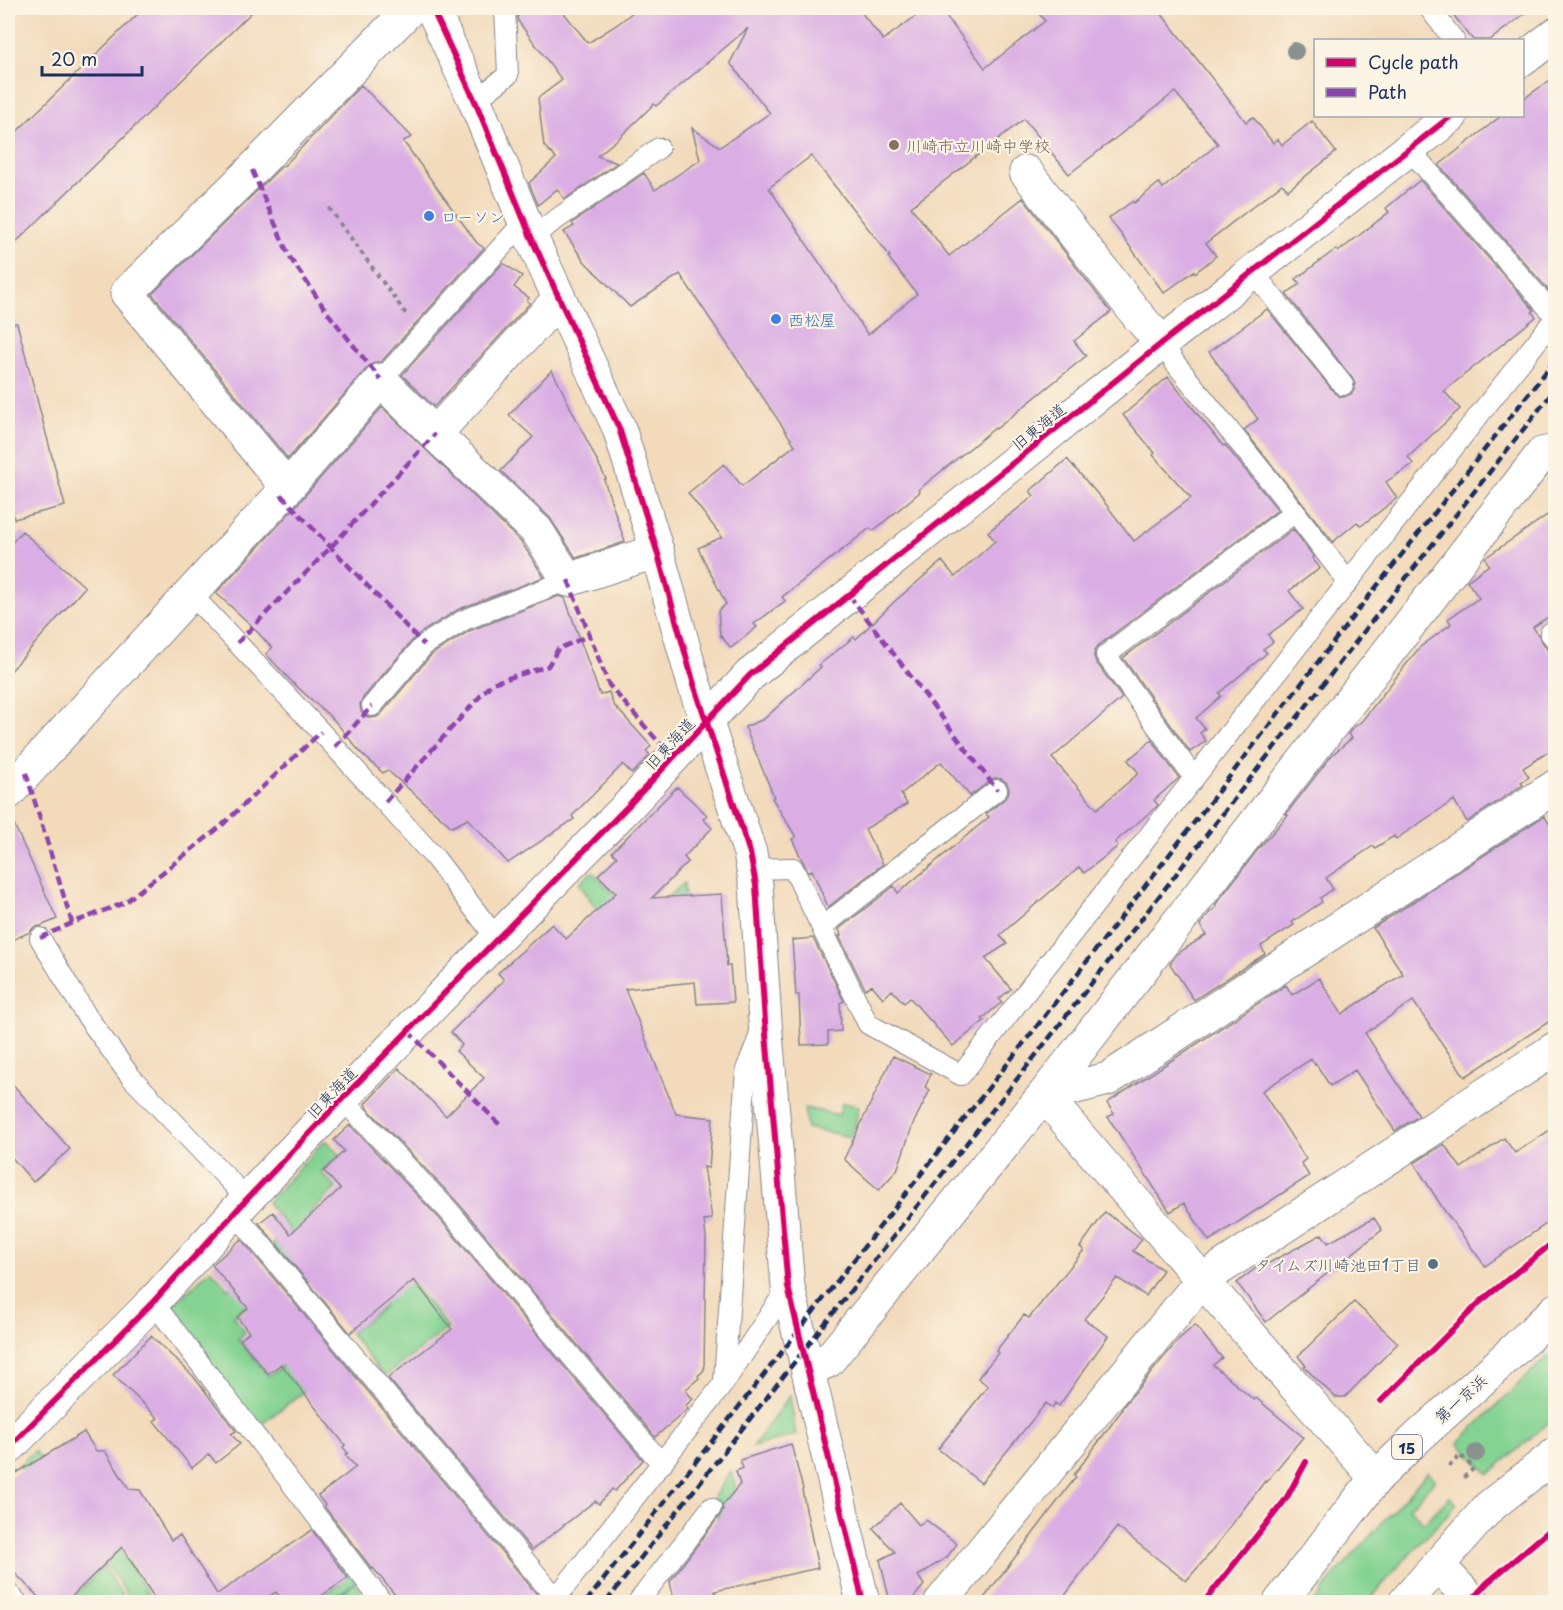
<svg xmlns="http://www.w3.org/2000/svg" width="1563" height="1610" font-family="'Playpen Sans','Klee One',sans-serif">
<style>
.green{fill:#84d392;stroke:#508178;stroke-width:1.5}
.building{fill:#daaee4;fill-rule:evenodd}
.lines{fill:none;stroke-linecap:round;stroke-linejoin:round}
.lane-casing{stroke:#86848c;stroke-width:22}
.street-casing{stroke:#86848c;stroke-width:35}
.secondary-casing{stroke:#86848c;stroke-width:35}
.highway-casing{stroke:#86848c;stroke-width:35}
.path{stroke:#86848c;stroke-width:4;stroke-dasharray:4.5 4.5;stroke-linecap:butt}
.lane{stroke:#fff;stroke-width:20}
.street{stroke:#fff;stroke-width:33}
.secondary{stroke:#fff;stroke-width:33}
.highway{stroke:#fff;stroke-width:33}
.rail{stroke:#1b2f5e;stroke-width:4.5;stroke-dasharray:9 4.5;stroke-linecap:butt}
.quiet{stroke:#8e44ad;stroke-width:4.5;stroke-dasharray:9 4.5;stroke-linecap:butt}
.cycleway-casing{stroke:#fcf5e5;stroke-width:10}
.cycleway{stroke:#d6006c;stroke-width:6}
.tree{fill:#8a928f}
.education-dot{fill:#8d6e63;stroke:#fcf5e5;stroke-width:2}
.shop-dot{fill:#3f7fe0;stroke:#fcf5e5;stroke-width:2}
.service-dot{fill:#5c6f8a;stroke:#fcf5e5;stroke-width:2}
.labels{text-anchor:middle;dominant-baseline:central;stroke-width:4.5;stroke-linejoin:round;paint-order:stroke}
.shield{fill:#fcf5e5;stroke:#5e6a86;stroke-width:1.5}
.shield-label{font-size:15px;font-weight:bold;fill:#1b2f5e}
.education-label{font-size:16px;fill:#785e54;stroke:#fcf5e5;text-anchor:start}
.shop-label{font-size:16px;fill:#366cbe;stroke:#fcf5e5;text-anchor:start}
.street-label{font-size:16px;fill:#1b2f5e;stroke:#fcf5e5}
.service-label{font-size:16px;fill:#4e5e75;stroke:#fcf5e5;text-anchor:end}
</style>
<rect width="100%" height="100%" fill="#fcf5e5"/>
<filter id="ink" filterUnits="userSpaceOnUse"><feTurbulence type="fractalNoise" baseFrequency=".0167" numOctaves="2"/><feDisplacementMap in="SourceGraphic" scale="12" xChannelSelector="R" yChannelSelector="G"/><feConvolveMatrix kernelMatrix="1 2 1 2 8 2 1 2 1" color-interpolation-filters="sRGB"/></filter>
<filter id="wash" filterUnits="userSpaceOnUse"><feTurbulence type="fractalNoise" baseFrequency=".008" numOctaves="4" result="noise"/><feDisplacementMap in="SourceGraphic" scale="24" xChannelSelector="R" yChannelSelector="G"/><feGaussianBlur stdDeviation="1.35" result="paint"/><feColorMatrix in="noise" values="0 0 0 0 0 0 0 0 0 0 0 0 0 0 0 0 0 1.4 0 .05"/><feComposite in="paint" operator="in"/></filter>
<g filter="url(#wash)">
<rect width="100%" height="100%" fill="#f2dabb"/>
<path class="green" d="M592,872L615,894L646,916L684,883L687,929L616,939L579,883Z
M842,1103L859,1106L852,1137L807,1128L804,1108L839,1115Z
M325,1140L340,1154L321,1172L336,1188L310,1213L316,1221L328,1261L304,1283L272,1245L289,1229L267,1203Z
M396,1262L448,1328L384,1377L350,1333L385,1306L368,1282Z
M211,1269L228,1289L239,1280L254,1301L234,1316L245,1332L238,1339L269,1376L304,1348L310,1353L326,1340L334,1350L325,1358L333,1369L258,1427L169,1309Z
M1555,1351V1417L1489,1474L1458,1443L1534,1369Z
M790,1395L796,1435L753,1447Z
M35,1451L50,1475L104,1523L153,1602H132L109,1567L62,1519L66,1514L19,1465Z
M731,1471L737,1492L721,1538L714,1497Z
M1428,1472L1435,1480L1409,1508L1424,1523L1450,1497L1457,1504L1396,1569L1368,1602H1314L1334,1576Z
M326,1538L356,1581L328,1602H313L340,1584L330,1570L321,1542Z
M104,1566L126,1602H69Z
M355,1583L367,1602H332Z"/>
<g id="blocks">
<path class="building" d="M144,8H256L8,250V140Z
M530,8H560L588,43L618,24L638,8H858L883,40L927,8H940L985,68L1045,21L1034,8H1157L1246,122L1253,117L1273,143L1278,139L1282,145L1312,121L1336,152L1288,190L1282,184L1206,243L1216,256L1195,273L1194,271L1164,293L1109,218L1133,201L1134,203L1159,183L1163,188L1218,144L1175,92L1069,174L1024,119L911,207L949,256L1023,198L1111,312L1074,341L1086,356L996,429L995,428L918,490L920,492L873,531L870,528L782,597L785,601L754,624L757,627L731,648L720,635L718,611L726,604L698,548L722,537L688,493L724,464L742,486L795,445L680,274L630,307L584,261L564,232L574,226L572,223L644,173L655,190L700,160L692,128L720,147L770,113L730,63L748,28L656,106L654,104L619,138L597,156L617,163L565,199L557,189L538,205L529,183L556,158L544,146L538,98L562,80L518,21L517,17ZM811,156L890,256L888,257L917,294L868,335L769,188Z
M1448,8H1532L1490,40H1473Z
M1556,76V291L1552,294L1439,165L1501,116H1522V100Z
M361,85L412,137L403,141L477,243L484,248L381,362H375L367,368L288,459L152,294L281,167L285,165Z
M1420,180L1534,310L1532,312L1536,317L1444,391L1460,409L1408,457L1413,464L1386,482L1397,498L1361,526L1357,522L1333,542L1244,430L1258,419L1209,352L1267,309L1334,392L1338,396L1344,397L1351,394L1354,390L1355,384L1352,378L1286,294L1300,284L1296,279L1336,249L1338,252L1389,212L1386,208Z
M503,263L522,276L514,287L529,298L527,301L530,303L434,407L402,375Z
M17,323L65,506L14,519L8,494V325Z
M552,370L606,479L604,480L625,542L576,558L550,518L501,471L533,437L509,415Z
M1168,377L1223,446L1225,445L1278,510L1099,645L1095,650L1094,656L1096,662L1122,698L1052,758L1097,809L1139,773L1128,760L1152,740L1179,778L1154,800L1158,805L1156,807L1115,842L1118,846L1084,873L1079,867L1000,935L1007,944L985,958L1011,989L999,999L1002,1002L982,1019L984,1021L953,1046L910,998L904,1003L892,990L883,998L872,985L865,989L839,936H841L839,929L894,886L898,893L989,817L986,814L1004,799L1008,795L1009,789L1007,783L1001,779L995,778L990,781L970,796L941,762L901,794L907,804L865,829L883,864L828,907L812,870L808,872L792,839L796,837L772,798L774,797L745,727L764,719L821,667L819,665L854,637L856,639L895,601L942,561L955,577L995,541L988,532L1034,496L1030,491L1067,459L1101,498L1134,541L1191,498L1153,455L1155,453L1123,415Z
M382,407L522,543L544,577L459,609L417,635L363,698L360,704L361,711L364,715L370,718L377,717L381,714L432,654L469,631L559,596L565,598L600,695L609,692L613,704L651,746L646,751L650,755L632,774L623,764L572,816L574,819L508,863L468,819L452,827L387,770L383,773L361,753L334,720L293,683L266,654L272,648L250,624L216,593L295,507Z
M1556,509V612L1533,627L1556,663V747L1523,768L1529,777L1521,782L1523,785L1467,822L1454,800L1396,839L1394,836L1375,848L1373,846L1326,878L1333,889L1320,898L1322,902L1292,922L1294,925L1261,946L1265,954L1194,1000L1170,964L1177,954L1206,935L1200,925L1211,911L1217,907L1215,905L1259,848L1288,815L1286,814L1332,755L1352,738L1348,734L1353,728L1362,721L1419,648L1451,624L1448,619L1479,598L1467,581L1489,565L1485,558Z
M1293,529L1314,557L1312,558L1320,568L1289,591L1303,609L1268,635L1273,642L1263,649L1267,653L1219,693L1221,696L1196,718L1205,729L1200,733L1206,741L1190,752L1123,658Z
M22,531L85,587L8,674V547Z
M677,787L707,815L703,819L712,828L684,857L688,862L652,898L722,894L727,966H730L733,1002L697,1004L695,982L625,989L676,1114L713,1118L709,1168L704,1167L712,1219L704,1220L706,1237L704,1370L698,1376L699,1378L685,1390L693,1399L685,1406L688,1409L655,1437L458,1203L367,1108L365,1104L399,1068L446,1116L484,1078L456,1051L462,1045L451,1032L504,980L498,973L552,924L566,939L616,893L598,875L617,857L612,852Z
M8,811L57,919L41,926L34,927L30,932L8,942Z
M1544,816L1556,833V1017L1465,1077L1413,1001L1365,1033L1419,1116L1395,1131L1355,1070L1330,1086L1316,1064L1315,1065L1311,1059L1262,1091L1306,1159L1301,1163L1309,1176L1209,1241L1184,1203L1170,1212L1108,1117L1114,1114L1107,1103L1286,985L1292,995L1319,978L1342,1014L1403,974L1373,928Z
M813,938L844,1001L840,1003L841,1031L828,1032V1044L801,1045L799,995H796L792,940Z
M893,1056L931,1074L925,1087L930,1090L913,1124L897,1170L879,1190L844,1159Z
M8,1079L70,1149L33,1182L8,1153Z
M350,1125L440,1219L643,1460L615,1491L612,1489L599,1504L595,1501L532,1550L388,1378L452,1329L414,1280L350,1333L259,1223L273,1212L290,1234L340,1189L324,1171L344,1151L334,1140Z
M1556,1126V1217L1485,1266L1444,1210L1414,1163L1444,1144L1461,1168L1504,1138L1515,1153Z
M1105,1212L1142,1239L1133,1251L1163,1270L1146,1296L1117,1278L1084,1319L1108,1336L1059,1406L1055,1403L1052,1408L1046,1403L981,1483L938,1449L988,1386L978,1378L998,1353L996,1351L1024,1315L1029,1318L1084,1250L1080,1247Z
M1374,1218L1382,1230L1266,1322L1237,1283L1266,1260L1269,1263L1322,1234L1328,1243Z
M241,1239L541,1599V1602H401L373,1568L372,1569L324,1506L325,1505L318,1496L356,1467L345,1455L348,1453L343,1447L345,1445L281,1364L268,1374L240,1340L249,1332L237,1317L248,1308L212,1265Z
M1354,1302L1398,1343L1345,1397H1335L1304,1367L1306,1366L1298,1356Z
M1195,1325L1222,1358L1213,1365L1254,1400L1256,1398L1303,1437L1266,1482L1265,1481L1207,1557L1186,1581L1117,1527L1060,1602H981L1076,1477L1074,1475L1122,1410L1121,1409L1179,1339Z
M151,1336L193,1376L236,1431L231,1434L240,1444L216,1463L209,1454L192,1468L154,1421L158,1418L113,1375Z
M84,1432L96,1451H105L129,1489L140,1490L171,1540L180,1535L217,1594L312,1530L348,1578L312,1602H284L276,1592L260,1602H157L122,1547L66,1602H43L8,1566V1478Z
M791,1444L803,1489L802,1490L818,1568L715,1591L717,1602H674L670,1581L720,1515L723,1510L722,1506L740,1484L736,1471L743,1468L740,1460Z
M900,1503L919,1525L926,1520L957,1544L947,1557L918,1576L924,1585L910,1602H890L880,1560L895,1552L873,1528Z"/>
</g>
</g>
<g filter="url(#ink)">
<use href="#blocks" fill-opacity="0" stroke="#86848c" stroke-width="1.5"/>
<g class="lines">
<g class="lane-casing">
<path id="lane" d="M1429,8L1454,40
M475,101L508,75L505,8
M1409,149L1556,317
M531,237L659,148
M1253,272L1343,385
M1162,343L1175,363L1295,512L1348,582
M381,380L524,222
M190,593L335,747L435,858L497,939
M1550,633L1556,640
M372,706L424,645L464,620L568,580
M1194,778L1106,655L1295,512
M754,869L793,868L868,1024L961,1075L1556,317
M822,927L997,790
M40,938L86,1015L130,1076L247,1199
M342,1099L449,1211L662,1464
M235,1213L556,1598
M153,1302L382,1602
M724,1380L746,1070L761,1032
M8,1593L17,1602
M553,1602L724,1383L788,1287
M638,1602L711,1508"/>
</g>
<g class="street-casing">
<path id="street" d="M1026,172L1139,317L1162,343
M435,434L559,299
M287,487L127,293L252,170L411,8
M8,793L281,495L381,380L435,434L537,531L568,580L657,551
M808,1370L828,1361L1044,1095L1542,454L1556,451
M1376,1478L1202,1280L1044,1095L1108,1079L1556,786
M1438,1565L1473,1602
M941,1602L1202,1280L1556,1048"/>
</g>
<g class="secondary-casing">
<path id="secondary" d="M432,8L475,101L531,237L619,428L657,551L693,681L750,853L756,885L765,1022L788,1287L863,1602
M1522,60L1556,34
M8,1448L153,1302L247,1199L342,1099L497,939L628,806L750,675L1162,343L1451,116"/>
</g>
<g class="highway-casing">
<path id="highway" d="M1280,1602L1376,1478L1418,1437L1499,1364L1556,1310
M1405,1602L1489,1507L1556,1454"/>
</g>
<path class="path" d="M329,208L406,314
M1449,1467L1460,1455L1474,1468L1461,1480"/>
<use href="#lane" class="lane"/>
<use href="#street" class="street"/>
<use href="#secondary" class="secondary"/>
<use href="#highway" class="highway"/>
<path class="rail" d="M586,1602L1037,1026L1362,605L1556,359
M606,1602L1050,1037L1376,616L1556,388"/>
<path class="quiet" d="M252,170L289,256L327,312L381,380
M281,495L424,645
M568,580L609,685L663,747
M849,595L997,790
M237,643L330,548L435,434
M335,747L372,706
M26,773L72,923
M385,802L492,683L548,666L558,649L590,635
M40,938L72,923L124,903L220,827L321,732
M408,1031L501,1126"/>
<g class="cycleway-casing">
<path id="cycleway" d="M432,8L475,101L531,237L619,428L657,551L693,681L750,853L756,885L765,1022L788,1287L863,1602
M1381,1401L1480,1302L1556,1240
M8,1448L153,1302L247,1199L342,1099L497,939L628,806L750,675L1162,343L1451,116
M1204,1602L1286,1499L1306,1462
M1470,1602L1487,1583L1556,1525"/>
</g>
<use href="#cycleway" class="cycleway"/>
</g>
<g class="tree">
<circle cx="1295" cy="51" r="9"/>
<circle cx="1476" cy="1453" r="9"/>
</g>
</g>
<circle class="education-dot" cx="894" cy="145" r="6"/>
<g class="shop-dot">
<circle cx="429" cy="216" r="6"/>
<circle cx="776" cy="319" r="6"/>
</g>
<circle class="service-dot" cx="1433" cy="1264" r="6"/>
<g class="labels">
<rect class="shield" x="1392" y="1435" width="30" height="24" rx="4.5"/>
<g class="shield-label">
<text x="1407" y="1447">15</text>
</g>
<g class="education-label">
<text x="906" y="145">川崎市立川崎中学校</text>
</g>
<g class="shop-label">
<text x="441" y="216">ローソン</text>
<text x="788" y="319">西松屋</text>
</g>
<g class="street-label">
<text transform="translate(1038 426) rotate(-39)">旧東海道</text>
<text transform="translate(669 743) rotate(-47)">旧東海道</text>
<text transform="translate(331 1092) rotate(-46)">旧東海道</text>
<text transform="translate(1460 1398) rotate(-42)">第一京浜</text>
</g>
<g class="service-label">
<text x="1421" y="1264">タイムズ川崎池田1丁目</text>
</g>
</g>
<rect width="1563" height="1610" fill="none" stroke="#fcf5e5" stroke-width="30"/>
<rect x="1314" y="39" width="210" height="78" fill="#fcf5e5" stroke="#a2a6af" stroke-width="1.5"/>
<rect x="1326" y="58" width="30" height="9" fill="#d6006c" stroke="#a2a6af" stroke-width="1.5"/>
<text x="1368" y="69" font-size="18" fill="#1b2f5e">Cycle path</text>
<rect x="1326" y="88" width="30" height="9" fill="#8e44ad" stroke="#a2a6af" stroke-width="1.5"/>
<text x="1368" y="99" font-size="18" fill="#1b2f5e">Path</text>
<path d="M42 66v9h100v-9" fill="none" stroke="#1b2f5e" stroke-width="3"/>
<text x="51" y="66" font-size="18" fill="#1b2f5e" stroke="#fcf5e5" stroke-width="4.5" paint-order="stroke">20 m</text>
</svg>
